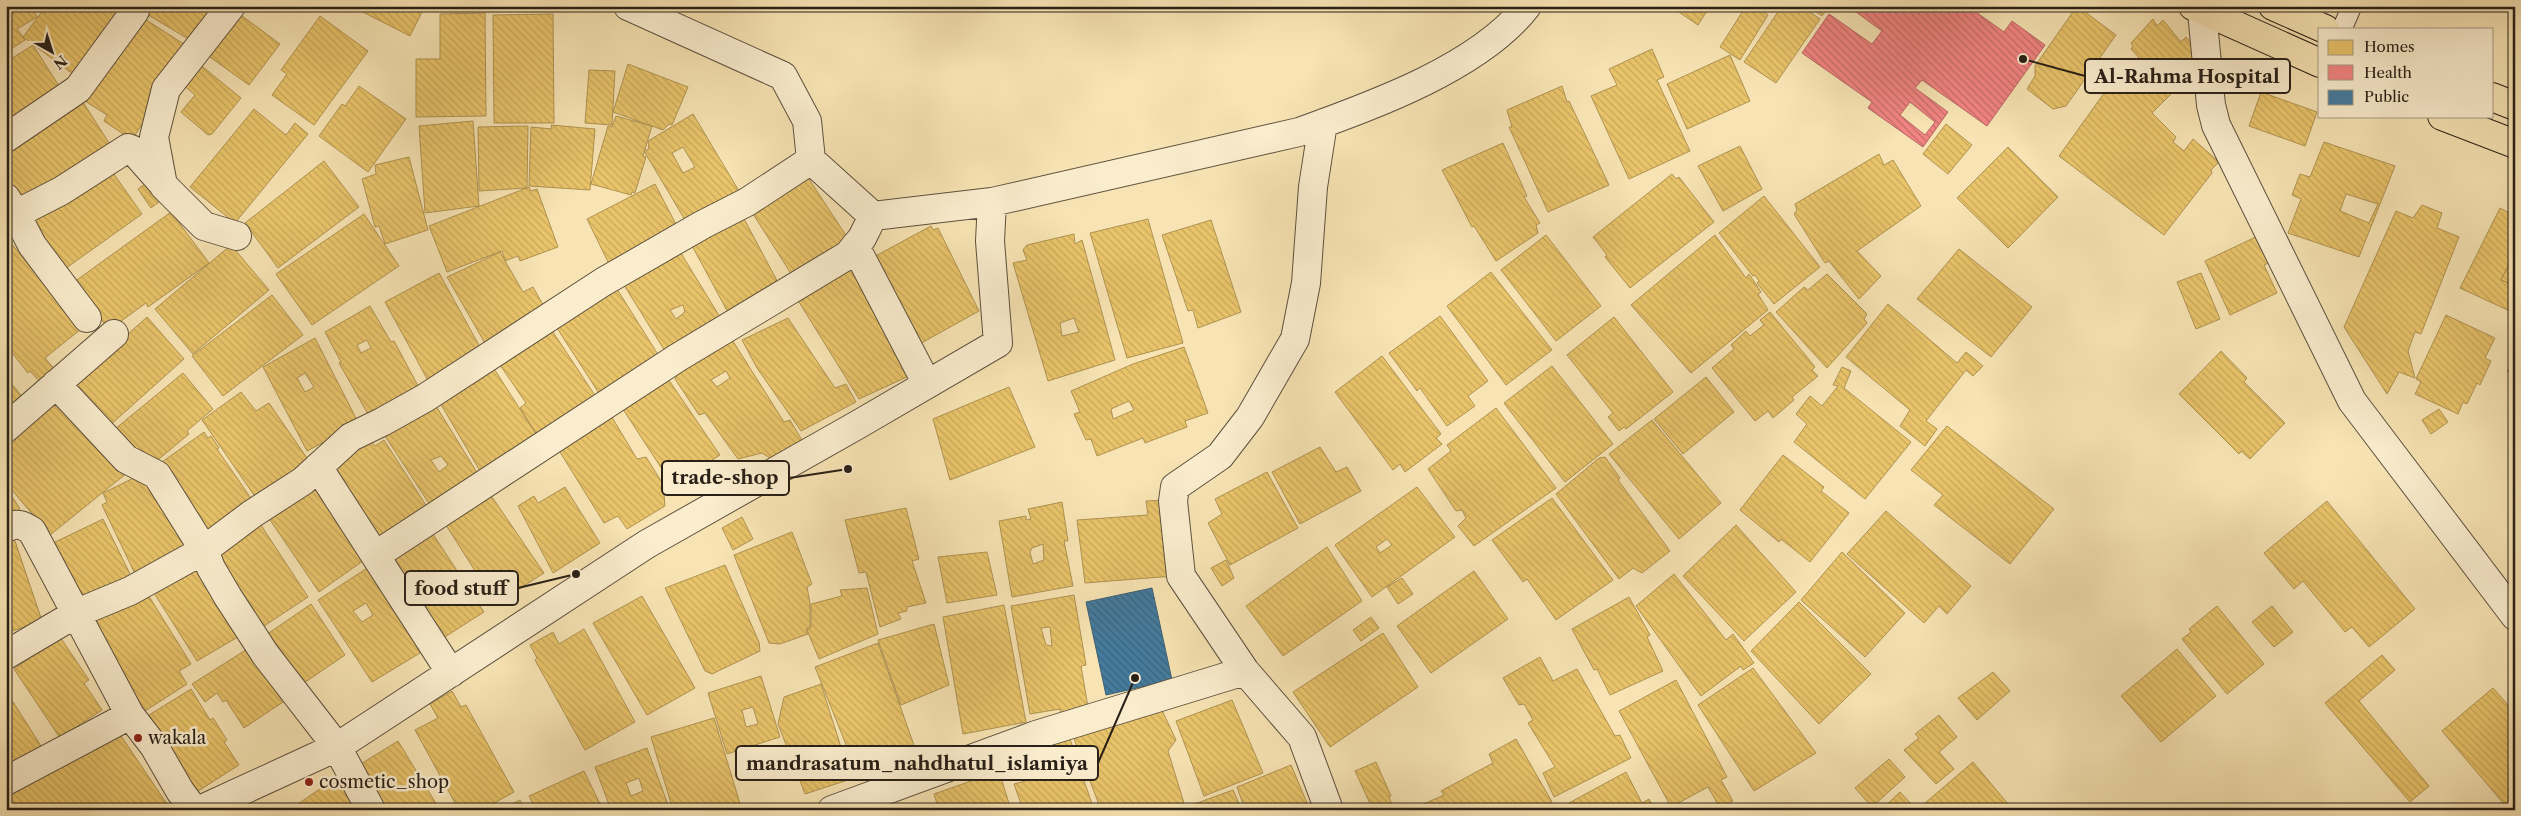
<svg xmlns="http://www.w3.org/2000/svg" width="2521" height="816" font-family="'Libre Caslon Text',serif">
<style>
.homes{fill:url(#homes-back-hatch);stroke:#af9351;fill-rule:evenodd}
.health{fill:url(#health-back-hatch);stroke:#b66662;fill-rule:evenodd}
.public{fill:url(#public-back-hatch);stroke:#3d6075}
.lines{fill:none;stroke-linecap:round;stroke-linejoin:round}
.lane-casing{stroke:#5c513e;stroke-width:21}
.street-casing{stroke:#5c513e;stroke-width:30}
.primary-casing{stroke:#292017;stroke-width:30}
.lane{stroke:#faedce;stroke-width:19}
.street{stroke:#faedce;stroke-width:28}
.primary{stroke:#f7e3b3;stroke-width:28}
.poi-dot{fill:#8f2418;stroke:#faedce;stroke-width:2}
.labels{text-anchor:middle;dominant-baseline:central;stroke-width:5;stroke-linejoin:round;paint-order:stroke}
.poi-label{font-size:18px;fill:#292017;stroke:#faedce;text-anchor:start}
.leader{fill:none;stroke:#292017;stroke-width:2}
.callout-dot{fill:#292017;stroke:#faedce;stroke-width:2}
.callout{fill:#faedce;stroke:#292017;stroke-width:2}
.callout-label{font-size:19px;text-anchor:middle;font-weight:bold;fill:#292017}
</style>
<defs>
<pattern id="homes-back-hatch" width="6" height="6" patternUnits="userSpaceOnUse" patternTransform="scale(1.25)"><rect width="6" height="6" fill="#e9c46a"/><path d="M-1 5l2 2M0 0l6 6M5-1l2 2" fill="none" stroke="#c8a85b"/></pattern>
<pattern id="health-back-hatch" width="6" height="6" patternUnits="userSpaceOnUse" patternTransform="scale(1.25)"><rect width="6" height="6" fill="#f28482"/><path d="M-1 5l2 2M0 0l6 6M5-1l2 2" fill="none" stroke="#c46c69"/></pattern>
<pattern id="public-back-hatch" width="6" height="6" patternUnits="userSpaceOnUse" patternTransform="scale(1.25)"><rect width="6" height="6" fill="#457b9d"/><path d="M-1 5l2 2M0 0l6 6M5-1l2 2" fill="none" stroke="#3a647f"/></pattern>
</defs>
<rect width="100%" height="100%" fill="#f7e3b3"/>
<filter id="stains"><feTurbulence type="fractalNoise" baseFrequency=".004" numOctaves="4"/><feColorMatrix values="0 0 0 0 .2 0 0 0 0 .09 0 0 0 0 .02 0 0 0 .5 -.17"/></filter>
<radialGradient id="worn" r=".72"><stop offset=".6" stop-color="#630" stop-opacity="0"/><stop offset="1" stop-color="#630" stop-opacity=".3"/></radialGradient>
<path class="homes" d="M6,6H31L37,17L17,29L25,40L6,52Z
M46,6H123L81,80L23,37Z
M149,6H225L200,46L145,13Z
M351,6H425L410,36Z
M1670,6H1710L1698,25Z
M1746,6H1755L1768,15L1740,60L1720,47Z
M1782,6H1801L1820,19L1776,83L1744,62Z
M1808,6H1829L1822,16Z
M2077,6L2116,35L2066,106L2053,109L2027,89L2035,76V66Z
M234,10L280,44L249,85L203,52Z
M485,13L486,116L416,117V59H440V14Z
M137,14L190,48L132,140L104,121L107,115L82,99Z
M553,14L554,123H494L493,15Z
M320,16L368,51L314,125L272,95L287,74L281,70Z
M2153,19L2157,26L2163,20L2181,42L2186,37L2196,48L2191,52L2201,63L2174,84L2177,88L2152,113L2176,137L2173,142L2184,151L2193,139L2219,162L2211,170L2212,173L2164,235L2059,156L2107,89L2109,92L2142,61L2131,49L2133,46L2131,43Z
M33,45L66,97L6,135V62Z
M1652,49L1664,77L1657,80L1690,151L1629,179L1591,96L1617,85L1609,69Z
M1730,55L1750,101L1687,129L1667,84Z
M198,63L241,98L212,134L208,135L181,112L195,95L181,83Z
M628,64L688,87L672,125L669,124L663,130L613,112Z
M589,70L615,71L612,125L585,123Z
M359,86L406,119L368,172L319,136L342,104L345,106Z
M1562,86L1567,102L1569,101L1609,185L1548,212L1509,127H1512L1507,110Z
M2261,92L2317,112L2305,146L2249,126Z
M81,99L116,154L19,210L6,189V144Z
M254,109L286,135L295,123L308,134L235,223L190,187Z
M693,114L745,201L688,225L644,151L649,149L648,141ZM683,147L695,167L683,173L672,153Z
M616,116L652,126L643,156L646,157L635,193L632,192L631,195L591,184L608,126L612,127Z
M473,121L479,206L425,213L419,126Z
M1946,124L1972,145L1948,174L1923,154Z
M551,125L595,129L590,190L529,186L531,127L552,129Z
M528,126L527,188L479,191L478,127Z
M2324,142L2395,166L2359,257L2288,233L2301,199L2292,195L2300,174L2310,177ZM2346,194L2378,204L2369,223L2340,211Z
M1503,143L1527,196L1524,197L1540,223L1536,225L1538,233L1496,261L1474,226L1472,227L1442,170Z
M1740,146L1762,189L1723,211L1698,166Z
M2008,147L2058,197L2008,248L1957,198Z
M1879,154L1884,165L1893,160L1921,206L1857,251L1881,276L1859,299L1829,261L1825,263L1794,214L1797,210L1795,204Z
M409,157L428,230L385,244L379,226L375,227L362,179L376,174L375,165Z
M324,161L359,207L278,268L245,223Z
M111,170L142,214L62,271L26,222Z
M803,170L853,246L797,283L748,206Z
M1672,174L1676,179L1679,177L1714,222L1630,288L1605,257L1607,255L1593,237Z
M149,181L163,199L151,208L138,189Z
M655,184L682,236L613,272L587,219Z
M529,187L531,191L537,189L558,247L520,261L518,256L505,261L502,251L447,272L429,226Z
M1764,196L1820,267L1774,304L1757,283L1759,281L1755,275L1753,276L1719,233Z
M2422,205L2442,213L2437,228L2459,237L2421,334L2415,332L2408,351L2415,378L2399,372L2387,394L2344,327L2396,211L2413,218Z
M2500,208L2515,216V257L2513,256L2501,280L2515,286L2514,313L2460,288Z
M171,212L209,263L148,307L146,303L109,330L74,282Z
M364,214L399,266L312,325L276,274Z
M742,215L782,290L731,318L690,242Z
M1148,219L1183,343L1127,358L1090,233Z
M1211,220L1241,312L1198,328L1193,310L1188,311L1162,235Z
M931,226L933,230L938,228L979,311L916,346L868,260Z
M1074,234L1075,244L1082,240L1115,360L1048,381L1013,263L1027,260L1023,250L1027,245ZM1074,318L1079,332L1062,336L1060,323Z
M2262,234L2274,261L2264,265L2277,293L2230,315L2205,261Z
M1546,235L1601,306L1556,341L1501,270Z
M1715,235L1746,278L1749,274L1761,292L1758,294L1768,310L1691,373L1631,305Z
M6,237L81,329L45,358L56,371L41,383L30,371L28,373L6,345Z
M231,245L269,290L193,354L155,309Z
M676,245L723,322L668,356L619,277ZM683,305L685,312L676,319L670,310Z
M1959,249L2032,307L1991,357L1917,299Z
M500,252L523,292L533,287L550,317L490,352L447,277Z
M2513,256L2515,257V286L2501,280Z
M857,266L911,375L859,399L799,302Z
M1491,272L1552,350L1506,385L1447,306Z
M439,273L485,356L431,386L385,302Z
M2201,273L2220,319L2196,329L2177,282Z
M1827,274L1867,314L1864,319L1867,323L1827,368L1776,312L1804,287L1808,290Z
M612,281L662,361L602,398L555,325Z
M272,295L303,335L223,396L192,356Z
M1888,304L1957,363L1966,352L1983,366L1973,376L1966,370L1926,421L1937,429L1925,446L1900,426L1910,410L1846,357Z
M370,306L391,342L394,341L424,397L373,423L339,363L341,362L325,332ZM367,340L371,348L361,353L357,345Z
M1770,312L1815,367L1812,370L1818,376L1792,397L1794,400L1773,418L1768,411L1755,421L1712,368L1734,349L1731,345L1746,331L1750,336L1764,325L1760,320Z
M2446,315L2495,338L2485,358L2491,361L2480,385L2477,383L2467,404L2463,402L2458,414L2415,394L2421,382L2416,379Z
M1440,316L1488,381L1468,396L1475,406L1447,426L1420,388L1417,391L1389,353Z
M147,317L184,359L108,427L70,386Z
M1614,317L1673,392L1626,429L1624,427L1619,431L1608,417L1613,413L1567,355Z
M788,318L835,388L846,384L856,402L801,431L757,368L742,340Z
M547,323L602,406L541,441L520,408L526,403L498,362Z
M315,338L359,424L307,451L263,367ZM305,373L314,387L305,392L297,378Z
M731,338L784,422L790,420L803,442L775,461L762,453L738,459L705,413L699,415L675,379L679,370ZM726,371L730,378L717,387L711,380Z
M1184,347L1208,413L1185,421L1187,427L1145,443L1143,438L1097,456L1091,439L1086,440L1074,414L1080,412L1071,391L1133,364ZM1129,401L1134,410L1113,419L1111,409Z
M2221,351L2247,378L2244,382L2285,423L2250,459L2241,451L2239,454L2179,394Z
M1382,356L1441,434L1436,438L1442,444L1405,472L1400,464L1393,470L1335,392Z
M2515,359V375L2507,371Z
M491,364L541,442L483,476L436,396Z
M1552,366L1613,444L1565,482L1504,403Z
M1842,367L1851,371L1844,388L1911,442L1865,499L1794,442L1807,424L1796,414L1810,396L1822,406L1838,386L1833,385Z
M662,370L720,455L673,486L617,400Z
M183,373L213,409L187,431L189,434L148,468L115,429Z
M6,377L26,401L6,418Z
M1706,377L1734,412L1683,454L1654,419Z
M1009,387L1035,447L950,480L933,419Z
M241,392L256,411L269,403L309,461L256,498L202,420Z
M60,396L127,473L50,535L6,483V448L16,440L12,435Z
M433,401L481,479L434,511L383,433ZM441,456L448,465L439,472L431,460Z
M1496,408L1556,488L1474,546L1458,526L1466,518L1462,510L1456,511L1428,469L1451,451L1447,445Z
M607,409L637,459L646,457L663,484L665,506L627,529L618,516L604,523L555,444Z
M2439,409L2448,422L2431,434L2422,420Z
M1652,420L1721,503L1679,539L1609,454Z
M1947,426L2054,509L2010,564L1934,505L1943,495L1911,470Z
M204,432L208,438L211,436L219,448L217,449L257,507L206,541L155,467Z
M368,437L375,446L384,440L429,510L377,550L323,468Z
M1320,447L1336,472L1347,467L1361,491L1300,524L1272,472Z
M1783,455L1824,487L1821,491L1849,513L1810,562L1781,539L1779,542L1740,510Z
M1605,457L1620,478L1618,480L1670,551L1642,573L1633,568L1619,579L1556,494L1599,458Z
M148,471L194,555L137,578L102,505L107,502L103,493Z
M1267,472L1298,528L1230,565L1208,523L1222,514L1215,499Z
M319,478L367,558L319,592L266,514Z
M6,487L20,509L6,517Z
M565,487L600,543L553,573L518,506L534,496L538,503Z
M1417,487L1455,537L1372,597L1335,545ZM1387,539L1392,545L1380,553L1376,547Z
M488,491L544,573L496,604L444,522Z
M1552,498L1613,580L1556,620L1527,579L1523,582L1492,540Z
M1169,500L1174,576L1085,583L1077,520L1148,515L1146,501Z
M2327,501L2415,609L2369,647L2352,627L2345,632L2303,581L2294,589L2264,553Z
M1062,502L1068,541H1064L1073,586L1012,597L999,521L1026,516V520L1031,519L1028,509ZM1043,544L1044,560L1033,564L1030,552L1032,548Z
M906,508L919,559L912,561L926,603L907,607V611L898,613L901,619L880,627L866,572L859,573L845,520Z
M1886,511L1971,586L1947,614L1939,606L1924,623L1847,554Z
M742,517L753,539L733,550L722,528Z
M103,519L133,580L81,606L51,544Z
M257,519L308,597L258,630L207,551Z
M1736,525L1796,592L1744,641L1683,576Z
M429,528L484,612L437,642L381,558Z
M792,532L812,584L807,587L810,603V627L806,629L808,634L780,644L769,643L734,555Z
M13,535L42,621L6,633V537Z
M1327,547L1362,601L1283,656L1246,606Z
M987,552L997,595L947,603L938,557Z
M1842,552L1905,613L1865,657L1801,600Z
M199,556L243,634L197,661L149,585Z
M1226,560L1234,578L1222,586L1211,568Z
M372,565L425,650L372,682L318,600ZM366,603L373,615L362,622L353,611Z
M725,565L759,642L760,651L712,674L705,671L665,588Z
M1474,571L1508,619L1431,673L1397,626Z
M1674,574L1726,640L1733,634L1754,663L1743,670L1741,666L1701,696L1636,606Z
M1402,578L1413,594L1398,604L1387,587Z
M867,588L878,634L819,659L807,630L811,627V604L842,596L840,590Z
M147,593L191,664L179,671L187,684L145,711L89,621Z
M1074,595L1086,665L1081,666L1089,713L1061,717L1060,709L1030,714L1011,606ZM1050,627L1052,646L1046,645L1041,628Z
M642,596L695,688L647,715L593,623Z
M1629,597L1650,635L1647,637L1663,671L1610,695L1597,669L1594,670L1572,629Z
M1799,602L1871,674L1819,724L1751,651Z
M311,604L345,655L298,687L263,637Z
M1004,605L1026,722L963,734L943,617Z
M2217,606L2264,664L2227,694L2182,639L2191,632L2189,629Z
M2272,606L2293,632L2274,647L2252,622Z
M1371,617L1379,628L1361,641L1353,630Z
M934,624L949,685L901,705L878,640Z
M584,629L635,722L585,750L535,660L537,658L530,645L553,632L559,644Z
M1383,633L1418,687L1330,747L1293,692Z
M60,637L89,680L84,683L102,710L60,738L14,669Z
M878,643L917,754L857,772L815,667Z
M252,646L286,700L244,728L226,700L223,702L217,693L205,702L192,684Z
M2177,649L2216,696L2161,742L2121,696Z
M2382,655L2395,670L2359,701L2429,786L2410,802L2325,703Z
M1540,657L1553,681L1577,669L1615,736L1620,735L1631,758L1554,797L1543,773L1555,767L1528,723L1533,720L1524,704L1519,705L1503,678Z
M1753,668L1816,753L1754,791L1698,705Z
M1993,672L2010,691L1977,720L1958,698Z
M761,676L780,737L727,754L708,693ZM753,707L758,724L746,727L742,710Z
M1676,680L1727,777L1721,780L1733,801L1720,808L1708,787L1671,807L1619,711Z
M821,684L851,779L805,794L778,724L784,697Z
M2493,688L2515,713V796L2504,804L2442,731Z
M191,689L210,720L213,718L227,740L224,742L239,765L195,793L149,715Z
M6,691L43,749L6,773Z
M452,691L461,707L466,705L514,792L482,810H459L415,730L438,718L430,704Z
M1232,700L1263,773L1204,796L1176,721Z
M1160,706L1176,740L1168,751L1184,803L1168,810H1101L1073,736Z
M1939,715L1957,737L1939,752L1954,769L1936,784L1904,750L1919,738L1915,734Z
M714,718L742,810H673L651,737Z
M117,730L171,810H11L6,798Z
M1070,739L1094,810H1023L1014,784L1040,777L1034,750Z
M1516,739L1552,802L1538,810H1410L1444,795L1441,791L1493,763L1489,754Z
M398,741L440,810H375L351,770Z
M647,748L670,810H611L595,767ZM639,778L643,791L631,796L626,783Z
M1889,759L1905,777L1872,807L1855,788Z
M1376,762L1391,796L1389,797L1394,810H1373L1355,771Z
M1973,762L2013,810H1917Z
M1291,765L1310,810H1245L1237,787Z
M584,771L603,810H536L529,796Z
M999,771L1011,810H939L934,794Z
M1626,772L1642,803L1649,799L1655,810H1624L1621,804L1610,810H1572L1569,803Z
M336,778L358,810H289Z
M1233,790L1242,810H1178Z
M1900,792L1914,807L1911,810H1881Z
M520,800L525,810H501Z"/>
<path class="health" d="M1848,6H1976L1973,10L2004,32L2012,21L2045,45L1987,126L1922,80L1915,88L1948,112L1923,147L1868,108L1872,102L1802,53L1829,14L1872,44L1882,31ZM1910,102L1935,122L1925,135L1900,115Z"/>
<path class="public" d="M1152,588L1172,680L1106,695L1086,602Z"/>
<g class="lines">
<g class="lane-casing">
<path id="lane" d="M2342,29L2352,6"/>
</g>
<g class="street-casing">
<path id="street" d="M231,6L166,89L154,137L163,185L204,226L237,236
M628,6L783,76L807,121L811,160
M2202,12L2211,105L2216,125L2352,401L2515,616
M1323,123L1313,187L1306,283L1295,339L1250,417L1220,456L1175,487L1173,501L1181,576L1245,671L1302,737L1329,810
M6,138L78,89L135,11
M6,198L16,214L61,191L128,148L133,150L162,183
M6,219L16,214L32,245L87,318
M855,246L927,384
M56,384L126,459L157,475L204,550L211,568L228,597L265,654L337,747L371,810
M6,428L114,334
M318,467L451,673
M6,528C17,522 23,525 32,531L130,715L6,781
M376,555L677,358L848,255L862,238L873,216
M6,655L77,613L130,591L204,550L252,514L303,481L351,437L382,422L425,398L603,282L702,225L747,202L811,160L873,216L992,202L1299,132C1371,106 1479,68 1527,6
M130,715L154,746L180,791L194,810
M200,810L337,747L647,544L859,424L998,343L990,241L992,202
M832,810L1036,735L1245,671"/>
</g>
<g class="primary-casing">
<path id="primary" d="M2193,6L2320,63
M2273,6L2325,29
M2492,97L2515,106
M2442,116L2515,144"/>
</g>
<use href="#lane" class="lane"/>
<use href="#street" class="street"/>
<use href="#primary" class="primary"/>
</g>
<g class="poi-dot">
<circle cx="138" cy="738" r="5"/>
<circle cx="309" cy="782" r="5"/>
</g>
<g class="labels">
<g class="poi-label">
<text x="148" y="738">wakala</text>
<text x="319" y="782">cosmetic_shop</text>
</g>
</g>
<path class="leader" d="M2023 59L2085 76M848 469L789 478M576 574L518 588M1135 678L1098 763"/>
<g class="callout-dot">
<circle cx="2023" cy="59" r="5"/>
<circle cx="848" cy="469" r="5"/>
<circle cx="576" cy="574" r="5"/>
<circle cx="1135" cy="678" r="5"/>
</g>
<g class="callout">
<rect x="2085" y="59" width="205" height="34" rx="5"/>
<rect x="662" y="461" width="127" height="34" rx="5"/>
<rect x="405" y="571" width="113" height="34" rx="5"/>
<rect x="736" y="746" width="362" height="34" rx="5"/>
</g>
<g class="callout-label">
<text x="2187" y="83">Al-Rahma Hospital</text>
<text x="725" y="484">trade-shop</text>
<text x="461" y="595">food stuff</text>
<text x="917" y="770">mandrasatum_nahdhatul_islamiya</text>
</g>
<rect width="2521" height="816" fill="none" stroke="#f7e3b3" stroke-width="25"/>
<rect x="8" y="8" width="2506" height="801" fill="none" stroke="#292017" stroke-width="2.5"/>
<rect x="12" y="12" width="2496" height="791" fill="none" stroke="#292017"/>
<rect x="2318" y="28" width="175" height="90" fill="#faedce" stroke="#a69b85"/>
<rect x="2328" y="40" width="25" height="15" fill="#e9c46a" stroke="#a69b85"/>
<text x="2364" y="52" font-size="15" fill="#292017">Homes</text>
<rect x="2328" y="65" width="25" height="15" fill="#f28482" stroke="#a69b85"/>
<text x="2364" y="78" font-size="15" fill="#292017">Health</text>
<rect x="2328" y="90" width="25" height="15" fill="#457b9d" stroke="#a69b85"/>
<text x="2364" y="102" font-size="15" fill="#292017">Public</text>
<g transform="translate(52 52) rotate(141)" stroke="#faedce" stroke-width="4" paint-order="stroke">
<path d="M0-4L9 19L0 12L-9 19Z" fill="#292017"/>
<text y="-8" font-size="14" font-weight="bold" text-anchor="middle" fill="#292017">N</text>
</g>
<rect width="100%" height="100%" filter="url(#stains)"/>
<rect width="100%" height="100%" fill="url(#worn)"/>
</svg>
